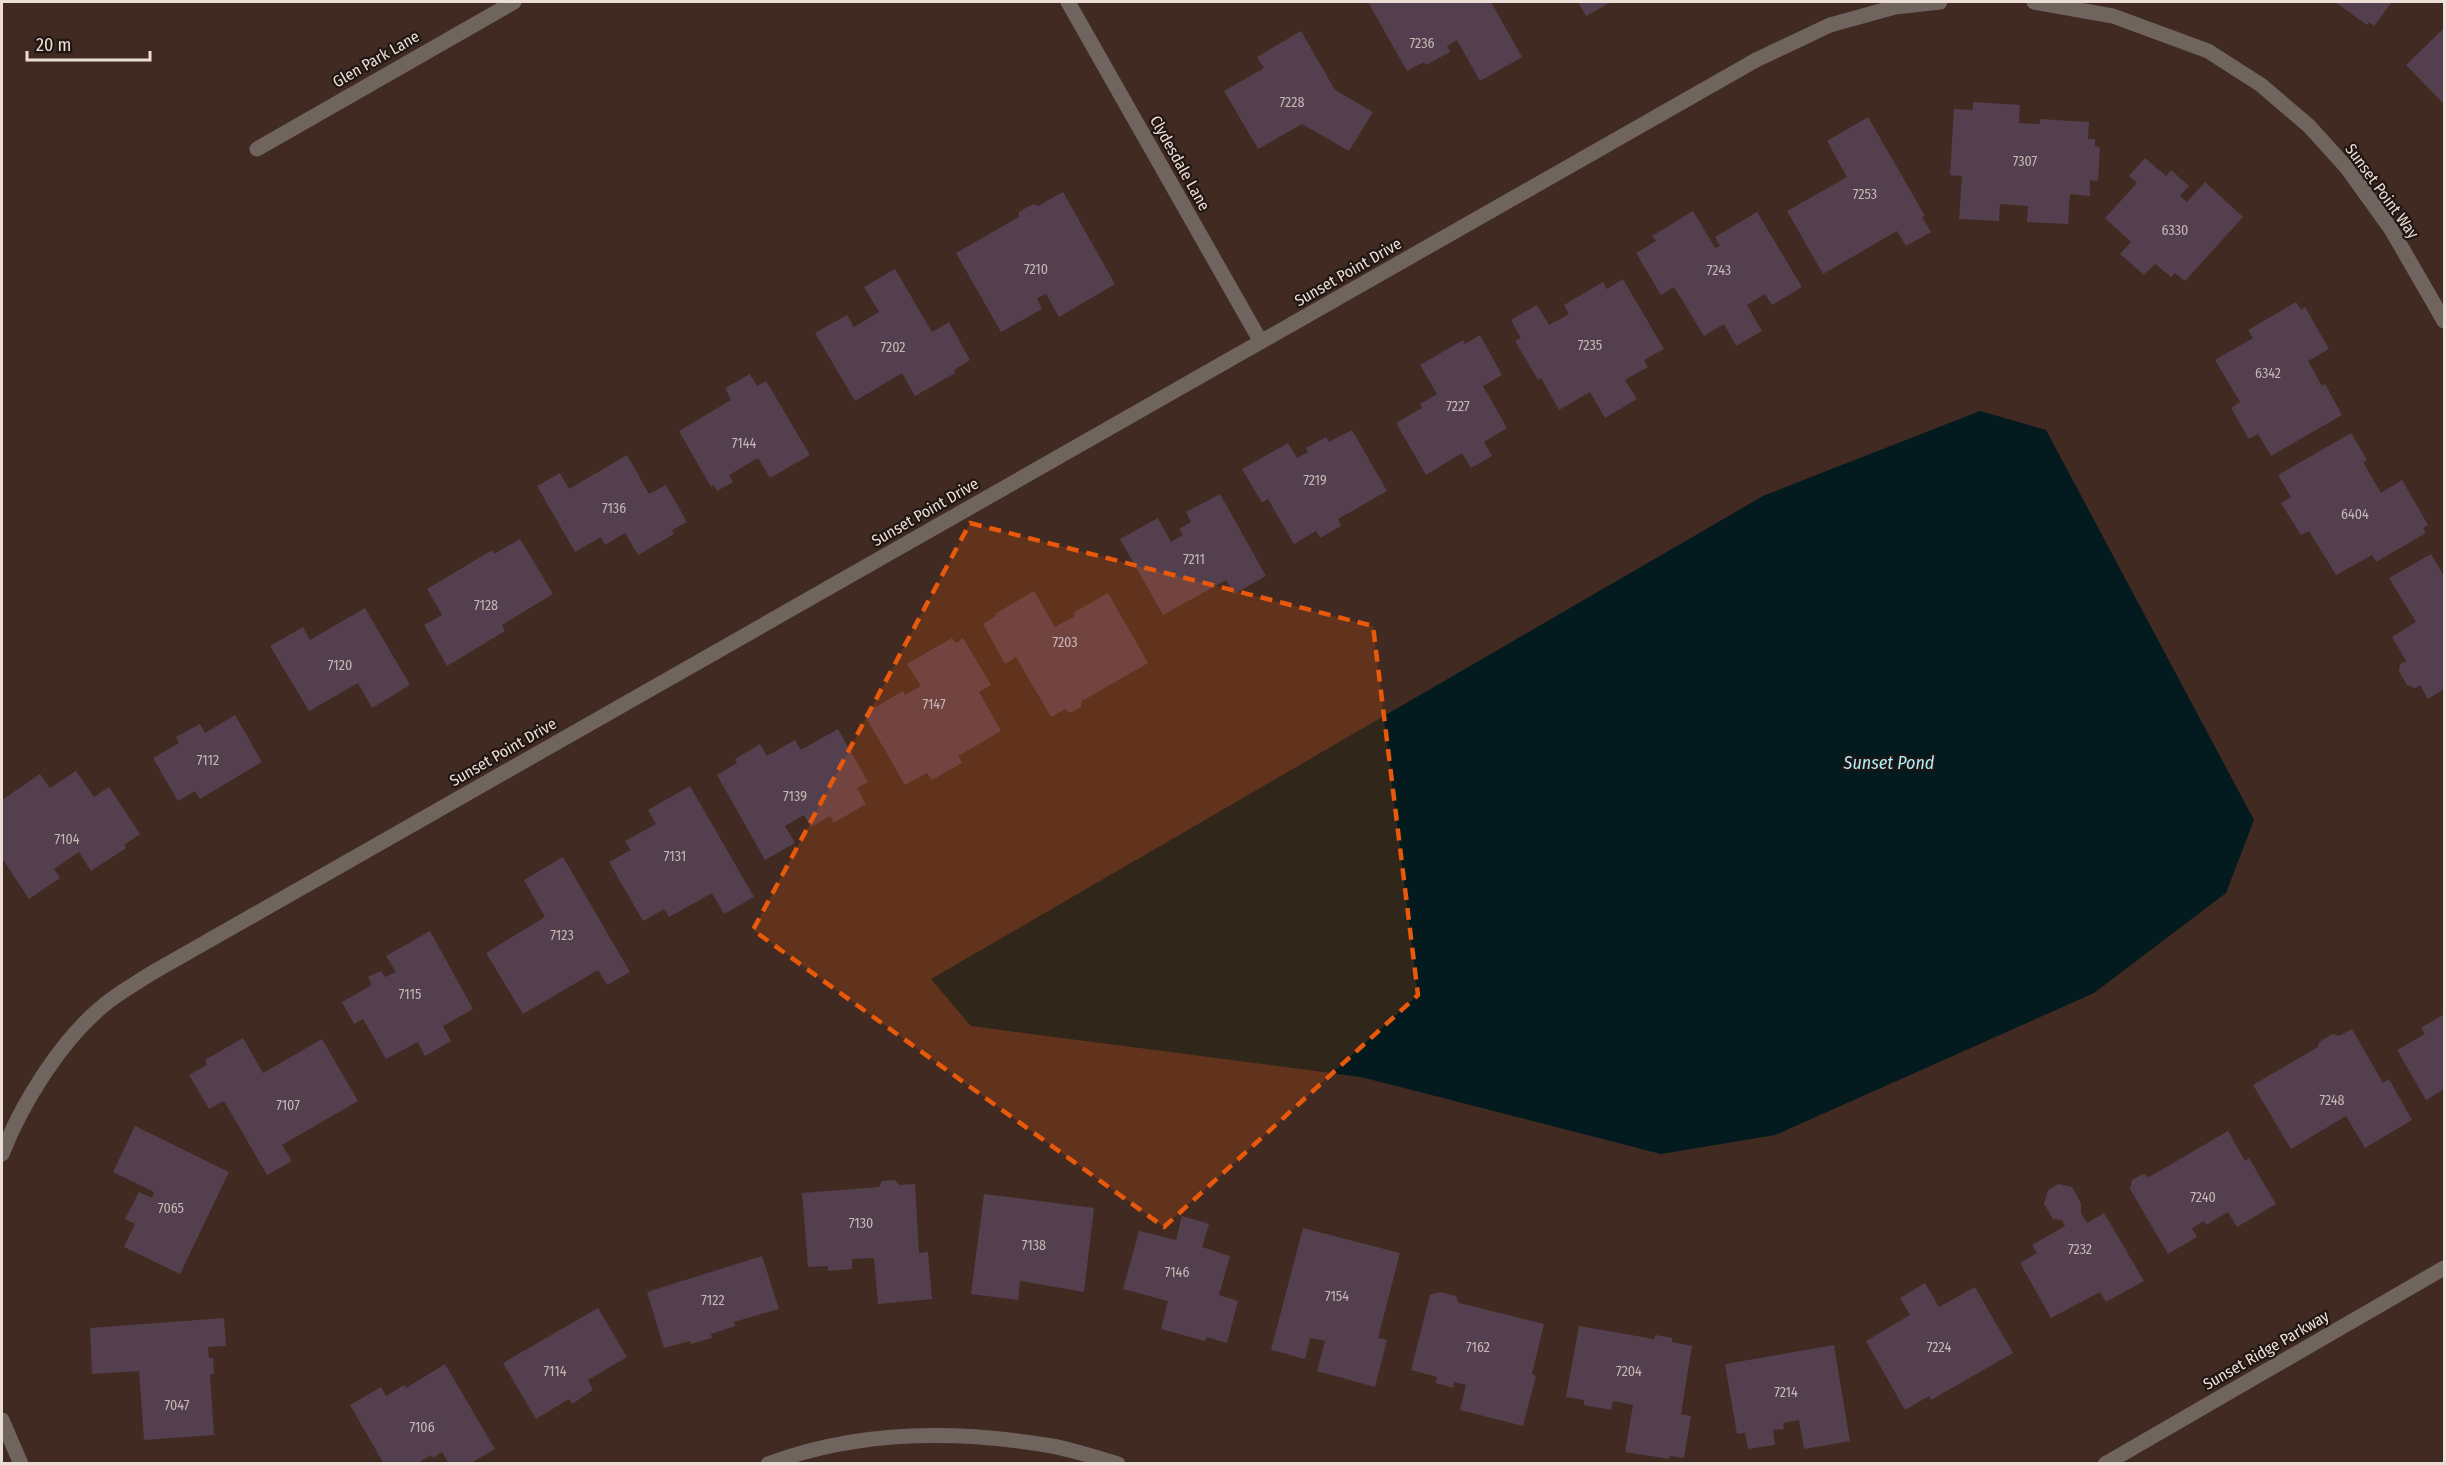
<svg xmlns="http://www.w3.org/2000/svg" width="2446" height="1465" font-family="'Fira Sans Condensed',sans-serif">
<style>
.water{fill:#031a1f}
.building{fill:#543f4e}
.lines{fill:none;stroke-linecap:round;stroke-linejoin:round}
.minor{stroke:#70645f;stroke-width:15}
.marked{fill:#e8590c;fill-opacity:0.2;stroke:#e8590c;stroke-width:4.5;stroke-dasharray:12 8;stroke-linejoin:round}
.labels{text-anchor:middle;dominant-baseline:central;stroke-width:4.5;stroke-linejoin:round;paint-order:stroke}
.number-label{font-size:14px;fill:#c7b6b5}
.street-label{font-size:16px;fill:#edddd7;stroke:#201612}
.water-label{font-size:18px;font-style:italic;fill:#aeedfc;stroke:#201612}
</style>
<rect width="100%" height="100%" fill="#412a21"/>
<path class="water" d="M1980,411L2046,430L2254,820L2226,893L2094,993L1775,1135L1661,1154L1361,1077L971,1026L931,979L1763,496Z"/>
<path class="building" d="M1368,2H1491L1522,57L1480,81L1457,40L1447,46L1450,52L1426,65L1424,62L1407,71Z
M1578,2H1611L1586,16Z
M2335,2H2392L2374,26L2369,22L2367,25Z
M2443,29L2444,30V104L2406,65Z
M1301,31L1335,90L1373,112L1349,151L1302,124L1258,149L1224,91L1264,68L1257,57Z
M1973,102L2020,105L2019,123L2040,124V119L2089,122L2088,139H2095V146L2100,147L2098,181L2090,180V196L2070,194L2068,224L2027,222L2028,206L2000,204L1999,221L1959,219L1962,176L1950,175L1954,109L1973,110Z
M1868,117L1925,216L1922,217L1931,232L1906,246L1897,231L1823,274L1787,211L1847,177L1827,141Z
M2145,158L2166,176L2171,170L2189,186L2180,196L2187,202L2205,182L2243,217L2185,281L2175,273L2171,277L2155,264L2144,275L2120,254L2131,242L2105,218L2137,183L2129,176Z
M1063,192L1115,284L1059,317L1046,294L1037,298L1042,309L1001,332L956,253L1019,217V212L1033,204L1038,206Z
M1693,211L1715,248L1720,246L1715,237L1757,212L1802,287L1772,305L1765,294L1747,305L1762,331L1736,346L1724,324L1704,336L1674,287L1661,295L1636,253L1656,241L1652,236Z
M895,269L932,332L949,322L970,360L954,370L955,373L915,396L902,373L855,401L815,333L847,315L854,327L879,312L864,287Z
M1623,279L1664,349L1644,360L1648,367L1625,380L1637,399L1605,418L1590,392L1559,410L1541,378L1538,380L1515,341L1521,338L1511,320L1537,305L1549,325L1569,314L1564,305L1603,282L1607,289Z
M2296,302L2301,310L2305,307L2329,349L2308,361L2322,386L2325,384L2342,415L2271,456L2258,434L2249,439L2231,408L2240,402L2215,360L2253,338L2248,330Z
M1480,335L1502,375L1483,386L1507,428L1484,442L1492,456L1471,468L1462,453L1426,475L1396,423L1422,408L1420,404L1437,394L1420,365L1463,340L1465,344Z
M750,374L757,386L766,381L810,455L770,478L758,458L729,475L733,482L717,491L714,485L711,487L679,431L731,400L725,388Z
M1352,430L1387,491L1338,519L1341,526L1320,538L1316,531L1294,544L1268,499L1262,503L1242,469L1288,443L1297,458L1308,452L1306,448L1326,437L1329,442Z
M2351,433L2367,460L2363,462L2381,493L2402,480L2428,525L2423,528L2426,533L2376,562L2372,555L2336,575L2309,531L2301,535L2281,503L2291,497L2278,475Z
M627,455L649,494L666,485L687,522L672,530L674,534L638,555L625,533L605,545L601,537L575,552L537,486L560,473L569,489Z
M1220,494L1266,576L1234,594L1226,580L1163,615L1120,539L1158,518L1171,542L1183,535L1179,529L1191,522L1186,512Z
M520,539L553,594L502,625L505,631L447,666L424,625L442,615L427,589L492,550L494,554Z
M2431,554L2444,576V689L2428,699L2420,685L2416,688L2407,685L2399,671L2400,664L2406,661L2392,637L2416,622L2389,578Z
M1034,591L1055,627L1075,616L1073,613L1108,593L1148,663L1082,701L1081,707L1070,713L1065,709L1051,717L1016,657L1005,664L983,624L996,616L995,614Z
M365,608L410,685L372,708L358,683L309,711L270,646L303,627L310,640Z
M952,638L956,643L963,638L991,685L979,692L1001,731L958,756L962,763L932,780L927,773L905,785L864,714L903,691L905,695L921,686L907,664Z
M235,715L262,762L200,799L195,791L178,801L153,758L179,743L176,737L200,724L205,733Z
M838,729L868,782L857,788L866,804L834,823L830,816L811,827L804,815L785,826L795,843L765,860L717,775L737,763L735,759L760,744L767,756L795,740L801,750Z
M76,771L94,797L109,787L140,834L124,845L126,848L91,871L79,852L54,869L60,878L29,899L2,858V800L40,774L50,788Z
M690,786L754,897L724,914L712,893L669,917L664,909L643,921L609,862L631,850L625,841L656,824L648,810Z
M563,857L630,972L607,985L598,970L523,1014L486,953L545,917L524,880Z
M430,931L473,1009L443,1026L451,1041L425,1056L418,1042L386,1059L363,1019L354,1024L342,1002L372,985L368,977L381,971L385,977L396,972L386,956Z
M2444,1014V1089L2426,1100L2397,1050L2425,1034L2421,1028Z
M2352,1029L2383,1083L2389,1079L2412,1120L2365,1148L2346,1116L2291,1149L2253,1085L2318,1047L2319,1042L2333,1034L2339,1036Z
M243,1038L263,1073L322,1039L358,1101L282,1145L292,1161L267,1175L224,1101L209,1109L189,1075L207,1065L205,1060Z
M135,1126L229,1172L180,1274L124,1247L135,1224L125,1219L139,1192L152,1198L154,1192L113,1172Z
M2228,1131L2245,1161L2249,1158L2276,1204L2237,1227L2228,1212L2206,1225L2204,1221L2192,1228L2197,1237L2168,1254L2130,1189L2132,1180L2143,1174L2149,1177Z
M895,1180L899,1185L915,1184L919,1253L928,1252L932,1299L878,1304L874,1258L852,1259V1269L828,1271V1266L808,1267L802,1193L879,1187L882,1181Z
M2058,1184L2072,1187L2081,1203V1213L2087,1223L2104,1213L2144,1281L2106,1302L2100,1292L2051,1318L2020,1263L2037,1253L2032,1245L2065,1226L2062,1220L2053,1219L2044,1204L2048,1190Z
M984,1194L1094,1208L1084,1292L1020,1281L1018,1300L971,1294Z
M1182,1216L1209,1224L1202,1247L1230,1256L1219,1295L1238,1301L1227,1343L1207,1337L1205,1341L1161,1329L1168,1301L1123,1289L1139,1231L1176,1240Z
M1303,1228L1400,1253L1378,1338L1387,1340L1375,1387L1317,1371L1325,1341L1310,1338L1305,1359L1271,1350Z
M762,1256L779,1309L734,1322L735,1326L711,1334L712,1338L691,1344L690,1341L664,1348L647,1292Z
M1925,1283L1939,1307L1975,1287L2013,1353L1931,1400L1929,1396L1905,1410L1866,1341L1910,1315L1900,1298Z
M1440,1292L1456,1296L1459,1303L1544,1324L1532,1374L1536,1376L1523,1426L1460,1410L1466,1385L1454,1382L1453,1388L1436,1383L1437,1377L1411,1370L1430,1295Z
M598,1308L627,1357L588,1380L593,1390L572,1404L569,1399L536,1419L503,1363Z
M224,1318L226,1346L208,1347L209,1358H213L214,1374H210L214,1435L144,1440L139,1371L92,1374L90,1328Z
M1579,1326L1654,1339L1655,1335L1672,1338V1342L1692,1346L1681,1414L1691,1416L1684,1458L1670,1456L1669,1459L1625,1452L1633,1405L1613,1401L1611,1410L1584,1405V1400L1566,1397Z
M1834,1345L1850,1441L1804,1449L1799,1420L1783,1423L1784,1429L1773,1430L1775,1445L1748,1449L1745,1433L1737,1434L1725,1364Z
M445,1364L495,1449L469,1464H449L442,1452L433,1458L431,1455L416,1464H384L350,1405L381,1387L386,1396L404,1385L406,1388Z"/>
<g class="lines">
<path class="minor" d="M1068,2L1261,342
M2034,2L2113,16L2208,51L2261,85L2309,126L2347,168L2391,229L2444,321
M257,149L514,2
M2,1154C22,1103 61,1040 104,1005C118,993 135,984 150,974L1756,60L1830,25L1895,7L1940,2
M2,1420L21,1464
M768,1464C858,1430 958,1430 1052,1446C1074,1450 1097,1458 1118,1464
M2105,1464L2444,1268"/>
</g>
<path class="marked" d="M970,523L1373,626L1418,995L1164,1227L753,930Z"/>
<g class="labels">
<g class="number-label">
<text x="1422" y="43">7236</text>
<text x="1292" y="102">7228</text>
<text x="2025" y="161">7307</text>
<text x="1865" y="194">7253</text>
<text x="2175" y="230">6330</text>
<text x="1036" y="269">7210</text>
<text x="1719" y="270">7243</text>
<text x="1590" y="345">7235</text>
<text x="893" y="347">7202</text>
<text x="2268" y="373">6342</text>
<text x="1458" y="406">7227</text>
<text x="744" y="443">7144</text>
<text x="1315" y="480">7219</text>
<text x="614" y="508">7136</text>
<text x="2355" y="514">6404</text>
<text x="1194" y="559">7211</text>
<text x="486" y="605">7128</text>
<text x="1065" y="642">7203</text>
<text x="340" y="665">7120</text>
<text x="934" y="704">7147</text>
<text x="208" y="760">7112</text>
<text x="795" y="796">7139</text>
<text x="67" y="839">7104</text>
<text x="675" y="856">7131</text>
<text x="562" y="935">7123</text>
<text x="410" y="994">7115</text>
<text x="2332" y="1100">7248</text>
<text x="288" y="1105">7107</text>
<text x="2203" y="1197">7240</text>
<text x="171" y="1208">7065</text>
<text x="861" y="1223">7130</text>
<text x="1034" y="1245">7138</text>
<text x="2080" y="1249">7232</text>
<text x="1177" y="1272">7146</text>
<text x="1337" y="1296">7154</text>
<text x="713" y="1300">7122</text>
<text x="1478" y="1347">7162</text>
<text x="1939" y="1347">7224</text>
<text x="555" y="1371">7114</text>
<text x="1629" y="1371">7204</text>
<text x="1786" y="1392">7214</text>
<text x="177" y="1405">7047</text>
<text x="422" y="1427">7106</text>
</g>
<g class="street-label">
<text transform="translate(376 59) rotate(-30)">Glen Park Lane</text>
<text transform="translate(1180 163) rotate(61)">Clydesdale Lane</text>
<text transform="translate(2382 191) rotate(54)">Sunset Point Way</text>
<text transform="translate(1348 272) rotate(-30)">Sunset Point Drive</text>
<text transform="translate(925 512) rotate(-30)">Sunset Point Drive</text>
<text transform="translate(503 752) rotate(-30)">Sunset Point Drive</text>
<text transform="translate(2266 1350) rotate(-30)">Sunset Ridge Parkway</text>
</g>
<g class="water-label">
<text x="1889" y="763">Sunset Pond</text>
</g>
</g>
<rect width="2446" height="1465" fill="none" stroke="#edddd7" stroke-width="6"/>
<path d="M27 51v9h123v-9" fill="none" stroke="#edddd7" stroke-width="3"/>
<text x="36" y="51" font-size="18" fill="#edddd7" stroke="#201612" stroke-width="4.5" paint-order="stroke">20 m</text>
</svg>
